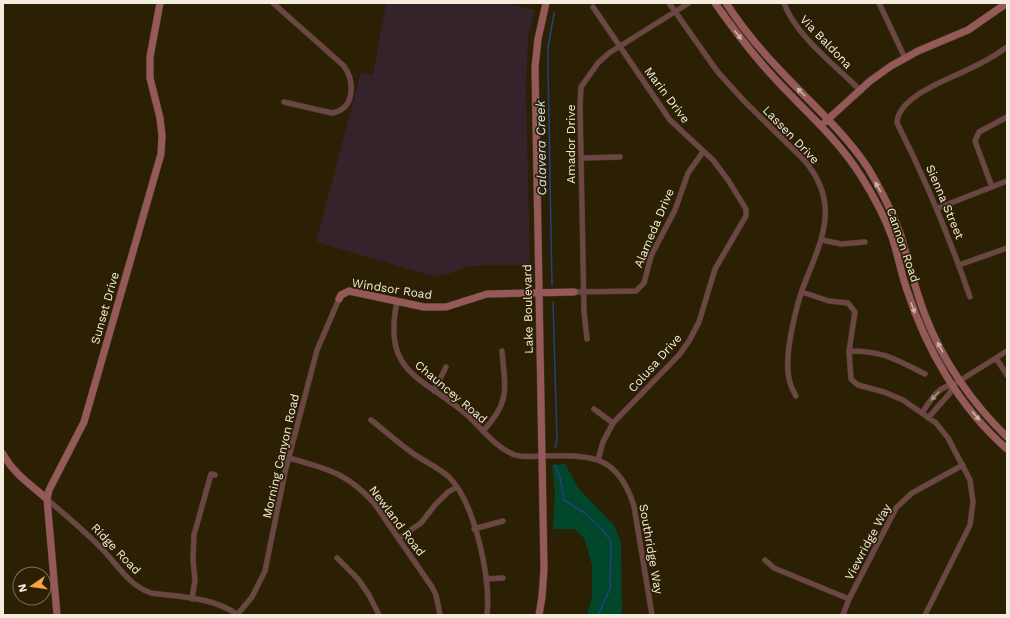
<svg xmlns="http://www.w3.org/2000/svg" width="1010" height="618" font-family="'Work Sans',sans-serif">
<style>
.education{fill:#34232b}
.green{fill:#00472b}
.lines{fill:none;stroke-linecap:round;stroke-linejoin:round}
.stream{stroke:#214282;stroke-width:1.5}
.street-casing{stroke:#473c22;stroke-width:6}
.secondary-casing{stroke:#473c22;stroke-width:8}
.street{stroke:#6b4645;stroke-width:5}
.secondary{stroke:#945958;stroke-width:7}
.oneway{fill:#ceb1a7}
.oneway2{fill:#a99189}
.labels{text-anchor:middle;dominant-baseline:central;stroke-width:3.5;stroke-linejoin:round;paint-order:stroke}
.street-label{font-size:12px;fill:#f4ecdc;stroke:#2b1f04}
.water-label{font-size:13px;font-style:italic;fill:#d5e0f4;stroke:#2b1f04}
</style>
<rect width="100%" height="100%" fill="#2b1f04"/>
<path class="education" d="M386,3H506L535,10L528,37L526,90L530,265H484L466,267L448,274L432,276L316,242L361,72L373,75Z"/>
<path class="green" d="M565,464L579,489L614,525L621,542L622,615H587L592,597V565L584,538L575,529H553L555,492L552,465Z"/>
<g class="lines">
<path class="stream" d="M552,285L548,68V48L554,13
M553,302L557,439L555,448
M555,465L560,477L564,500L583,512L600,527L611,541L610,589L598,615"/>
<g class="street-casing">
<path id="street" d="M273,3L344,66C355,82 355,109 332,113L284,102
M669,3L717,71L744,101L804,160C843,205 820,243 802,290C796,308 792,327 789,346C787,364 786,380 796,396
M784,3C795,35 836,66 861,91
M879,3L905,58
M593,7L670,120L713,160L728,180L746,209V216L715,269L699,322L689,341L679,355L613,423L603,442L598,460
M581,158L620,157
M992,187L975,141L979,132L1007,117
M938,208L1007,181
M822,240L841,244L865,242
M959,265L1007,248
M574,292L636,291L644,283L651,256L675,210L688,173L703,152
M802,292L829,301L848,303L855,312L849,351L851,379L858,385L884,392L903,400L936,423L948,438L970,480L973,502L970,525L925,615
M970,297C949,236 926,180 897,123C898,96 948,80 969,69C982,63 995,56 1007,47
M397,302C382,373 421,376 466,414C482,428 494,447 515,455C523,458 536,456 545,456C592,455 618,455 634,506L652,615
M587,339L584,311L580,105L581,87L598,63L609,53L689,3
M849,351C884,351 895,359 925,374
M996,358L1007,375
M953,385L1007,351
M434,391L446,367
M594,409L613,423
M922,413C930,401 938,386 953,385
M928,418L950,393L953,385
M371,420C384,430 397,442 411,452C423,461 438,467 449,477C475,503 491,579 487,615
M483,431C511,401 505,389 502,351
M289,458C327,469 346,472 374,503L432,587L436,595L440,615
M47,499C65,515 85,531 102,549C118,565 128,585 151,593C180,597 213,597 238,615
M474,529L503,521
M399,538L421,523L435,505L448,492L457,487
M337,558L358,579L369,595L379,615
M765,560L774,568L849,599
M486,579L503,578
M192,599L195,580L193,560L194,535L211,474L215,475
M237,615L252,597L265,571L285,472L317,350L339,299
M843,615L849,599L896,508L912,493L963,465"/>
</g>
<g class="secondary-casing">
<path id="secondary" d="M715,3C732,27 749,50 769,72C800,107 836,136 861,176C873,195 884,215 892,237C898,255 901,273 907,290C926,349 960,408 1007,449
M726,3C741,26 758,47 777,67C807,100 843,130 868,168C881,190 893,213 901,236C909,263 915,289 925,315C942,360 972,403 1007,437
M825,122L870,81L891,66L918,51L968,30L1007,3
M339,299L341,295L349,291L424,307H446L487,294L574,292
M3,454C13,473 31,485 47,499
M57,615L47,499L49,490L84,422L161,154L162,136L160,118L150,78V57L160,3
M539,615L542,597L544,569L535,67L538,39L546,3"/>
</g>
<use href="#street" class="street"/>
<use href="#secondary" class="secondary"/>
</g>
<defs><path id="oneway-solid" d="M-6-.8H1V-3.2L6.5 0L1 3.2V.8H-6Z"/></defs>
<g class="oneway">
<use href="#oneway-solid" transform="translate(738 35) rotate(52)"/>
<use href="#oneway-solid" transform="translate(801 92) rotate(-135)"/>
<use href="#oneway-solid" transform="translate(878 187) rotate(-120)"/>
<use href="#oneway-solid" transform="translate(913 308) rotate(70)"/>
<use href="#oneway-solid" transform="translate(940 347) rotate(-119)"/>
<use href="#oneway-solid" transform="translate(976 416) rotate(51)"/>
</g>
<use class="oneway2" href="#oneway-solid" transform="translate(935 396) rotate(133)"/>
<g class="labels">
<g class="street-label">
<text transform="translate(826 42) rotate(46)">Via Baldona</text>
<text transform="translate(667 95) rotate(53)">Marin Drive</text>
<text transform="translate(791 135) rotate(46)">Lassen Drive</text>
<text transform="translate(571 144) rotate(-90)">Amador Drive</text>
<text transform="translate(945 202) rotate(67)">Sienna Street</text>
<text transform="translate(654 228) rotate(-67)">Alameda Drive</text>
<text transform="translate(903 245) rotate(71)">Cannon Road</text>
<text transform="translate(392 289) rotate(9)">Windsor Road</text>
<text transform="translate(105 308) rotate(-74)">Sunset Drive</text>
<text transform="translate(528 309) rotate(-91)">Lake Boulevard</text>
<text transform="translate(655 363) rotate(-48)">Colusa Drive</text>
<text transform="translate(451 392) rotate(40)">Chauncey Road</text>
<text transform="translate(281 456) rotate(-77)">Morning Canyon Road</text>
<text transform="translate(397 521) rotate(53)">Newland Road</text>
<text transform="translate(868 542) rotate(-62)">Viewridge Way</text>
<text transform="translate(116 549) rotate(46)">Ridge Road</text>
<text transform="translate(651 549) rotate(80)">Southridge Way</text>
</g>
<g class="water-label">
<text transform="translate(541 148) rotate(-91)">Calavera Creek</text>
</g>
</g>
<rect width="1010" height="618" fill="none" stroke="#f4ecdc" stroke-width="8"/>
<g transform="translate(32 586) rotate(257)"><circle r="19" fill="#2b1f04" stroke="#7b715a"/>
<path d="M0-3L7 15L0 10L-7 15Z" fill="#f4a345"/>
<text y="-6" font-size="11" font-weight="bold" text-anchor="middle" fill="#f4ecdc">N</text>
</g>
</svg>
